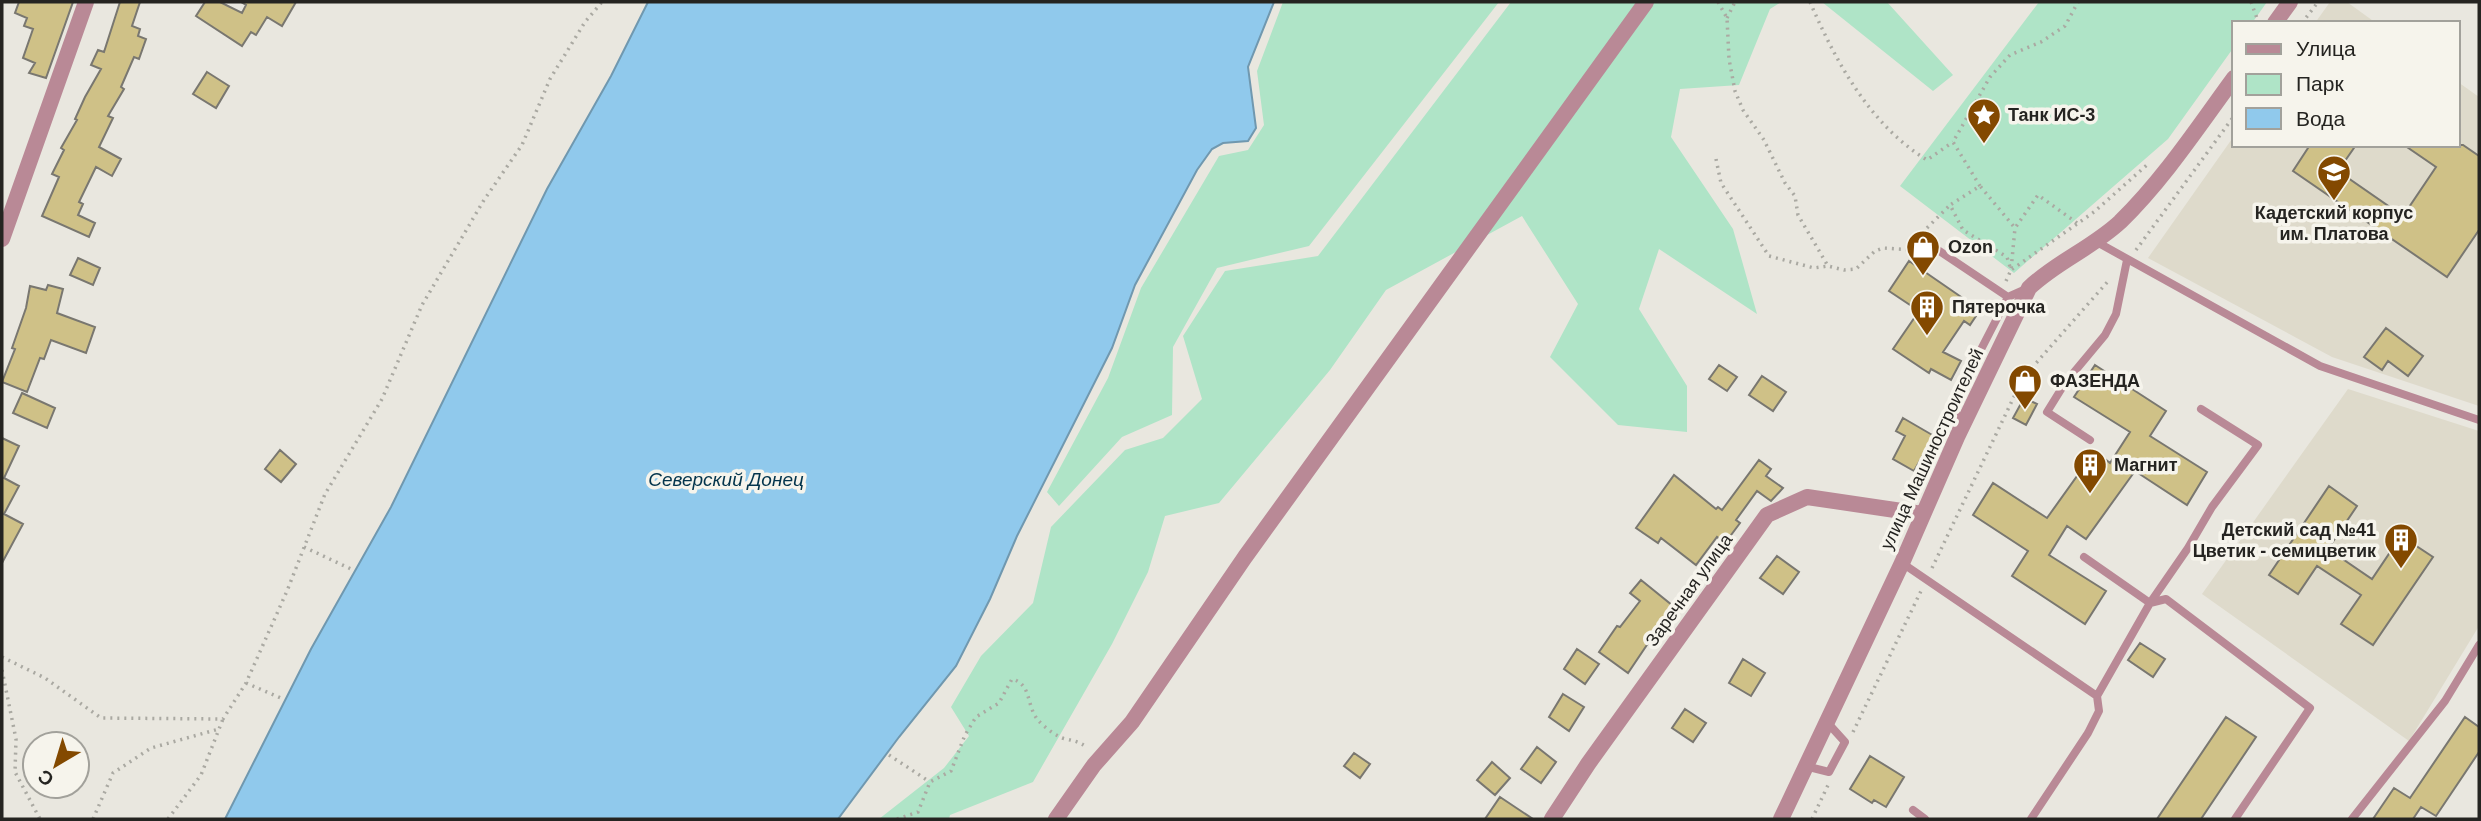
<svg xmlns="http://www.w3.org/2000/svg" width="2481" height="821" font-family="Helvetica,sans-serif">
<style>
.built{fill:#dedacb}
.green{fill:#afe4c7}
.water{fill:#90c9ec;stroke:#7098af;stroke-width:2}
.building{fill:#cfc187;stroke:#797770;stroke-width:2}
.lines{fill:none;stroke-linecap:round;stroke-linejoin:round}
.path{stroke:#aaa9a2;stroke-width:3.5;stroke-dasharray:2 5;stroke-linecap:butt}
.lane{stroke:#b98996;stroke-width:8}
.street{stroke:#b98996;stroke-width:16}
.labels{text-anchor:middle;dominant-baseline:central;stroke-width:7;stroke-linejoin:round;paint-order:stroke}
.poi-label{font-size:18px;font-weight:bold;fill:#252421;stroke:#f6f4ec;text-anchor:start}
.street-label{font-size:18px;fill:#252421;stroke:#f6f4ec}
.water-label{font-size:19px;font-style:italic;fill:#03344c;stroke:#f6f4ec}
</style>
<rect width="100%" height="100%" fill="#e9e7df"/>
<path class="built" d="M2330,2H2347L2376,23H2315Z
M2458,82L2479,97V406L2332,357L2148,258L2234,136V145H2458Z
M2348,389L2479,431V626L2409,741L2202,594Z"/>
<path class="green" d="M1283,2H1499L1309,246L1217,268L1173,347L1172,415L1122,437L1059,506L1047,492L1108,378L1141,288L1219,156L1248,150L1264,125L1257,71Z
M1511,2H1781L1770,9L1739,85L1680,89L1671,137L1733,229L1757,314L1659,249L1639,309L1687,386V432L1618,425L1550,357L1578,304L1522,216L1386,290L1330,370L1219,503L1165,516L1148,572L1112,644L1033,782L950,815L949,819H879L944,768L969,736L951,707L981,656L1033,603L1051,527L1125,450L1163,438L1202,399L1183,336L1225,271L1318,256Z
M1822,2H1887L1953,75L1933,91Z
M2039,2H2267L2252,23H2234V47L2168,139L2014,273L1900,186Z"/>
<path class="water" d="M648,2H1274L1248,67L1256,128L1248,141L1223,143L1212,149L1197,170L1135,285L1112,348L1017,536L990,599L956,666L899,737L838,819H225L311,649L391,507L547,189L611,76Z"/>
<path class="building" d="M19,2H73L46,78L29,73L35,63L23,58L33,29L24,26L27,18L15,13Z
M120,2H140L132,26L140,29L138,36L146,39L139,59L134,57L121,87L124,89L108,116L113,118L99,147L121,159L112,176L96,167L79,202L83,204L78,215L95,223L89,237L42,216L59,177L52,174L64,150L61,148L77,120L75,119L85,97L101,69L91,65L98,50L104,52Z
M205,2H220L242,13L246,5L241,2H296L282,26L267,17L256,35L251,32L242,46L196,16Z
M207,72L229,86L216,108L193,94Z
M2310,145H2356L2338,171L2403,216L2436,167L2404,145H2463L2479,156V230L2447,277L2293,171Z
M78,258L100,268L93,285L70,275Z
M1909,261L1980,310L1970,325L1964,321L1943,352L1961,361L1951,380L1931,369L1929,373L1893,349L1919,311L1889,291Z
M48,285L63,289L57,313L95,327L86,353L51,340L44,359L40,358L27,392L2,382L15,349L12,348L26,308L30,286L46,290Z
M2386,328L2423,356L2408,376L2388,361L2382,370L2364,357Z
M1719,365L1737,377L1727,391L1709,379Z
M2095,365L2166,411L2150,436L2207,472L2187,505L2135,471L2086,539L2067,526L2049,555L2106,591L2085,624L2012,576L2028,551L1973,515L1993,483L2047,518L2095,451L2110,463L2130,432L2074,397Z
M1762,376L1786,392L1773,411L1749,395Z
M22,393L55,408L47,428L13,413Z
M2024,398L2037,404L2026,425L2013,418Z
M1903,418L1934,436L1914,471L1893,459L1905,436L1896,431Z
M2,438L19,446L4,478L19,486L4,514L23,524L2,563Z
M280,450L296,464L281,482L265,469Z
M1759,460L1771,469L1766,476L1783,488L1771,501L1757,491L1736,520L1740,523L1725,543L1717,537L1696,565L1661,538L1658,543L1636,528L1674,475L1716,509L1718,507L1722,510Z
M2329,486L2357,506L2328,549L2372,579L2401,536L2433,557L2373,645L2341,624L2361,595L2317,566L2298,594L2269,575Z
M1777,556L1799,572L1783,594L1760,578Z
M1641,580L1678,610L1662,630L1659,627L1628,673L1599,652L1617,626L1620,627L1640,601L1630,593Z
M2140,643L2165,659L2153,677L2128,660Z
M1577,649L1599,664L1585,684L1564,669Z
M1743,659L1765,673L1751,696L1729,683Z
M1563,694L1584,707L1569,731L1549,717Z
M1685,709L1706,723L1693,742L1672,728Z
M2226,717L2256,737L2201,819H2157Z
M2465,717L2479,727V752L2436,816L2421,807L2413,819H2373L2394,788L2410,798Z
M1537,747L1556,762L1541,783L1521,769Z
M1354,753L1370,764L1360,778L1344,766Z
M1870,756L1904,777L1886,807L1874,800L1872,803L1850,789Z
M1492,762L1510,778L1495,795L1477,780Z
M1500,797L1533,819H1485Z"/>
<g class="lines">
<path class="path" d="M1718,2L1727,18L1729,59L1735,91L1743,110L1764,140L1785,183L1795,196L1798,215L1828,266L1844,270L1856,269L1875,251L1883,248L1913,250
M1810,2C1836,62 1870,125 1927,160L1953,142
M2251,2L2258,21
M1727,18L1735,2
M2302,23L2318,2
M1716,159L1721,183L1769,256L1814,268L1828,266
M1980,186L1953,142L1990,77L2010,55L2041,42L2065,26L2078,2
M2077,223L2038,195L2015,228L1980,186L1950,205L1963,230L2007,257L2011,270L2094,212L2148,164
M1927,228L1950,205
M2136,250L2234,116
M2006,281L2011,270L2015,228
M304,547L351,569
M1932,568L2023,378L2110,279
M2,657L45,678L101,718L223,719L246,683L287,591L325,494L382,399L422,305L484,200L522,145L550,79L585,22L602,2
M2,670L16,739L15,772L40,819
M246,683L281,698
M1853,732L1921,591
M889,755L930,782
M93,819L113,773L151,748L219,729
M168,819L201,775L223,719
M897,819L918,812L930,782L951,771L965,735L976,717L999,703L1012,679C1032,684 1026,706 1038,720C1044,727 1058,738 1066,739C1075,741 1079,742 1087,747
M1812,819L1829,783"/>
<path class="lane" d="M1920,238L2008,297
M2095,241L2320,366L2479,420
M1956,430V398L2008,297L2026,289
M2090,440L2047,412L2065,383L2105,335L2116,314L2127,260
M2084,557L2150,603L2188,548L2212,507L2258,445L2201,409
M1902,563L2097,696L2150,603L2166,599L2310,708L2235,819
M1805,766L1829,772L1845,742L1826,721
M1913,810L1925,819
M2031,819L2088,733L2099,711L2097,696
M2352,819L2445,701L2479,645"/>
<path class="street" d="M2275,23L2290,2
M2,239L86,2
M1056,819L1094,765L1132,722L1245,557L1646,2
M1552,819L1588,764L1767,515L1807,497L1922,514
M1781,819L1902,563L1957,437L2029,288C2056,262 2092,248 2120,222C2164,179 2198,127 2234,78"/>
</g>
<defs>
<g id="sight-pin" transform="scale(1.75)"><path d="M0 17L-7.5 6A9.5 9.5 0 1 1 7.5 6Z" fill="#834900" stroke="#f6f4ec"/><path d="M0-6L1.8-2.2L6-1.7L2.9 1.2L3.7 5.4L0 3.3L-3.7 5.4L-2.9 1.2L-6-1.7L-1.8-2.2Z" fill="#fff"/></g>
<g id="school-pin" transform="scale(1.75)"><path d="M0 17L-7.5 6A9.5 9.5 0 1 1 7.5 6Z" fill="#834900" stroke="#f6f4ec"/><path d="M0-5L7-2L0 1L-7-2ZM-4 1L0 2.5L4 1V4Q0 6-4 4Z" fill="#fff"/></g>
<g id="shop-pin" transform="scale(1.75)"><path d="M0 17L-7.5 6A9.5 9.5 0 1 1 7.5 6Z" fill="#834900" stroke="#f6f4ec"/><path d="M-5-2.5h2.3a2.7 3.5 0 0 1 5.4 0H5L5.5 6h-11ZM-1.5-2.5h3a1.5 2.3 0 0 0-3 0Z" fill="#fff"/></g>
<g id="building-pin" transform="scale(1.75)"><path d="M0 17L-7.5 6A9.5 9.5 0 1 1 7.5 6Z" fill="#834900" stroke="#f6f4ec"/><path d="M-4-6H4V6H1V3H-1V6H-4ZM-2.5-4.3h1.7v1.8h-1.7ZM.8-4.3h1.7v1.8H.8ZM-2.5-1h1.7V.8h-1.7ZM.8-1h1.7V.8H.8Z" fill="#fff"/></g>
</defs>
<g fill-rule="evenodd">
<use href="#sight-pin" x="1984" y="115"/>
<use href="#school-pin" x="2334" y="172"/>
<use href="#shop-pin" x="1923" y="247"/>
<use href="#building-pin" x="1927" y="307"/>
<use href="#shop-pin" x="2025" y="381"/>
<use href="#building-pin" x="2090" y="465"/>
<use href="#building-pin" x="2401" y="540"/>
</g>
<g class="labels">
<g class="poi-label">
<text x="2008" y="115">Танк ИС-3</text>
<text x="2334" y="213" text-anchor="middle">Кадетский корпус<tspan x="2334" dy="21">им. Платова</tspan></text>
<text x="1948" y="247">Ozon</text>
<text x="1952" y="307">Пятерочка</text>
<text x="2050" y="381">ФАЗЕНДА</text>
<text x="2114" y="465">Магнит</text>
<text x="2376" y="530" text-anchor="end">Детский сад №41<tspan x="2376" dy="21">Цветик - семицветик</tspan></text>
</g>
<g class="street-label">
<text transform="translate(1932 449) rotate(-65)">улица Машиностроителей</text>
<text transform="translate(1689 590) rotate(-54)">Заречная улица</text>
</g>
<g class="water-label">
<text x="726" y="479">Северский Донец</text>
</g>
</g>
<rect width="2481" height="821" fill="none" stroke="#252421" stroke-width="7"/>
<rect x="2232" y="21" width="228" height="126" fill="#f6f4ec" stroke="#a2a19b" stroke-width="2"/>
<rect x="2246" y="44" width="35" height="10" fill="#b98996" stroke="#a2a19b" stroke-width="2"/>
<text x="2296" y="56" font-size="21" fill="#252421">Улица</text>
<rect x="2246" y="74" width="35" height="21" fill="#afe4c7" stroke="#a2a19b" stroke-width="2"/>
<text x="2296" y="91" font-size="21" fill="#252421">Парк</text>
<rect x="2246" y="108" width="35" height="21" fill="#90c9ec" stroke="#a2a19b" stroke-width="2"/>
<text x="2296" y="126" font-size="21" fill="#252421">Вода</text>
<g transform="translate(56 765) rotate(218)"><circle r="33" fill="#f6f4ec" stroke="#a2a19b" stroke-width="2"/>
<path d="M0-5L12 26L0 18L-12 26Z" fill="#834900"/>
<text y="-10" font-size="19" font-weight="bold" text-anchor="middle" fill="#252421">С</text>
</g>
</svg>
